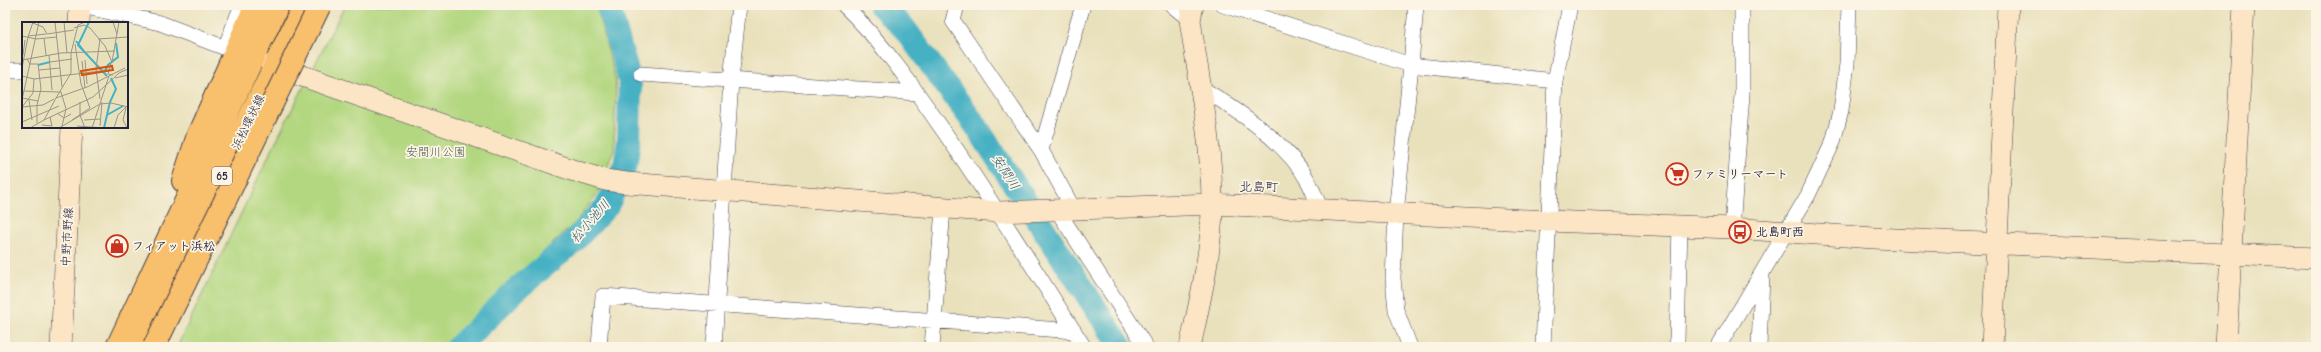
<svg xmlns="http://www.w3.org/2000/svg" width="2321" height="352" font-family="'Comic Neue','Klee One',sans-serif">
<style>
.green{fill:#b3d780;stroke:#6a7c5e}
.lines{fill:none;stroke-linecap:round;stroke-linejoin:round}
.river{stroke:#46b1c4;stroke-width:24}
.street-casing{stroke:#403f4e;stroke-width:16}
.secondary-casing{stroke:#403f4e;stroke-width:22}
.primary-casing{stroke:#403f4e;stroke-width:24}
.street{stroke:#fff;stroke-width:15}
.secondary{stroke:#fce5c4;stroke-width:21}
.primary{stroke:#f8bf6c;stroke-width:22}
.highway-bridge-casing{stroke:#403f4e;stroke-width:24;stroke-linecap:butt}
.highway-bridge{stroke:#f8bf6c;stroke-width:22}
.labels{text-anchor:middle;dominant-baseline:central;stroke-width:3.5;stroke-linejoin:round;paint-order:stroke}
.shield{fill:#fcf5e5;stroke:#63616e;stroke-width:1}
.shield-label{font-size:11px;font-weight:bold;fill:#22223b}
.street-label{font-size:12px;fill:#22223b;stroke:#fcf5e5}
.park-label{font-size:12px;fill:#4e5850;stroke:#fcf5e5}
.poi-label{font-size:12px;font-weight:bold;fill:#22223b;stroke:#fcf5e5;text-anchor:start}
.water-label{font-size:13px;font-style:italic;fill:#305b72;stroke:#fcf5e5}
.neighbourhood-label{font-size:13px;fill:#22223b;stroke:#fcf5e5}
.inset-river{fill:none;stroke:#46b1c4;stroke-width:2}
.inset-road{fill:none;stroke:#999588;stroke-width:1}
.view{fill:#d45411;fill-opacity:0.15;stroke:#d45411;stroke-width:2}
.inset-edge{fill:none;stroke:#22223b;stroke-width:2}
</style>
<rect width="100%" height="100%" fill="#fcf5e5"/>
<filter id="ink" filterUnits="userSpaceOnUse"><feTurbulence type="fractalNoise" baseFrequency=".025" numOctaves="2"/><feDisplacementMap in="SourceGraphic" scale="8" xChannelSelector="R" yChannelSelector="G"/><feConvolveMatrix kernelMatrix="1 2 1 2 8 2 1 2 1" color-interpolation-filters="sRGB"/></filter>
<filter id="wash" filterUnits="userSpaceOnUse"><feTurbulence type="fractalNoise" baseFrequency=".012" numOctaves="4" result="noise"/><feDisplacementMap in="SourceGraphic" scale="16" xChannelSelector="R" yChannelSelector="G"/><feGaussianBlur stdDeviation="0.9" result="paint"/><feColorMatrix in="noise" values="0 0 0 0 0 0 0 0 0 0 0 0 0 0 0 0 0 1.4 0 .05"/><feComposite in="paint" operator="in"/></filter>
<g filter="url(#wash)">
<rect width="100%" height="100%" fill="#e9e1bc"/>
<path class="green" d="M345,5H596L616,81L614,149L597,194L577,221L483,307L443,347H177L272,149Z"/>
<g class="lines">
<path class="river" d="M880,5L904,28L976,126L1121,347
M458,347L517,289L572,243L607,206L625,167L629,140L630,81L608,5"/>
</g>
</g>
<g filter="url(#ink)">
<g class="lines">
<g class="street-casing">
<path id="street" d="M77,5L160,23L236,52
M844,5C887,47 920,97 954,146C999,212 1041,280 1084,347
M957,5L953,21L1041,150L1074,210
M1172,5L1190,20
M1223,5L1411,65L1396,214L1393,278L1396,310L1410,347
M1416,5L1411,65L1555,81
M225,48L242,5
M5,70H23
M641,74L917,93
M1200,87C1237,110 1287,142 1308,181C1313,190 1316,200 1321,209
M1041,150L1083,5
M1057,210L1146,347
M1732,228L1742,95V5
M1677,340L1680,226
M599,347L603,296L1074,331
M714,347L731,80L739,5
M932,347L943,209
M1543,347L1555,81L1570,5
M1718,347L1808,195L1833,142L1841,111L1847,64L1849,5
M1759,347L1762,276"/>
</g>
<g class="secondary-casing">
<path id="secondary" d="M79,23L80,5
M271,65L575,171L605,180L627,183L999,212L1212,204L1548,221L1732,228L1874,238L2316,258
M61,347L72,127
M1190,347C1200,300 1212,252 1212,204C1212,142 1199,81 1190,20L1193,5
M1992,347L2008,5
M2226,347L2244,5"/>
</g>
<g class="primary-casing">
<path id="primary" d="M183,181L198,135L256,5
M117,347L278,5
M141,347L184,253L304,5"/>
</g>
<use href="#street" class="street"/>
<use href="#secondary" class="secondary"/>
<use href="#primary" class="primary"/>
<g class="highway-bridge-casing">
<path id="highway-bridge" d="M154,347L320,5"/>
</g>
<use href="#highway-bridge" class="highway-bridge"/>
</g>
</g>
<defs>
<g id="supermarket-ring" transform="scale(1.15)"><circle r="9.5" fill="#fcf5e5" stroke="#c8321e" stroke-width="1.5"/><path d="M-6-5.5h2.5l.6 2H6L4.5 2H-2.5L-4.4-4H-6ZM-1.5 3.2a1.3 1.3 0 1 0 .1 0ZM3 3.2a1.3 1.3 0 1 0 .1 0Z" fill="#c8321e"/></g>
<g id="bus-ring" transform="scale(1.15)"><circle r="9.5" fill="#fcf5e5" stroke="#c8321e" stroke-width="1.5"/><path d="M-5-6H5V4H4V6H2V4H-2V6H-4V4H-5ZM-3.5-4V0h7V-4ZM-3.5 1.2v1.5H-2V1.2ZM2 1.2v1.5H3.5V1.2Z" fill="#c8321e"/></g>
<g id="shop-ring" transform="scale(1.15)"><circle r="9.5" fill="#fcf5e5" stroke="#c8321e" stroke-width="1.5"/><path d="M-5-2.5h2.3a2.7 3.5 0 0 1 5.4 0H5L5.5 6h-11ZM-1.5-2.5h3a1.5 2.3 0 0 0-3 0Z" fill="#c8321e"/></g>
</defs>
<g fill-rule="evenodd">
<use href="#supermarket-ring" x="1677" y="174"/>
<use href="#bus-ring" x="1740" y="232"/>
<use href="#shop-ring" x="117" y="246"/>
</g>
<g class="labels">
<rect class="shield" x="212" y="167" width="20" height="18" rx="3"/>
<g class="shield-label">
<text x="222" y="176">65</text>
</g>
<g class="street-label">
<text transform="translate(248 122) rotate(-64)">浜松環状線</text>
<text transform="translate(67 237) rotate(-87)">中野市野線</text>
</g>
<g class="park-label">
<text x="436" y="152">安間川公園</text>
</g>
<g class="poi-label">
<text x="1692" y="174">ファミリーマート</text>
<text x="1756" y="232">北島町西</text>
<text x="132" y="246">フィアット浜松</text>
</g>
<g class="water-label">
<text transform="translate(1006 172) rotate(57)">安間川</text>
<text transform="translate(590 221) rotate(-49)">松小池川</text>
</g>
<g class="neighbourhood-label">
<text x="1259" y="186">北島町</text>
</g>
</g>
<g transform="translate(22 22)">
<rect width="106" height="106" fill="#e9e1bc"/>
<path class="inset-river" d="M67,0L56,23L85,54M54,19L62,29M16,43L28,40M83,49L86,43L96,35L94,21M85,93L101,84M82,106L88,80L94,67L89,56"/>
<path class="inset-road" d="M8,0L21,5L25,12L52,8M33,0L40,65M42,0L45,31M91,0L95,12M52,6L62,3L68,6L83,24L90,40M0,14L14,17L35,15M6,14L24,12M22,16L24,33M76,17L106,15M53,22L59,62L68,86M1,33L3,18M27,33L30,68M5,37L8,42H16L19,67L15,83V101M0,38L39,31L93,29M63,38L65,62M60,39L63,66M28,40L50,37M90,40L97,0M89,42L86,52L91,53M0,46L6,15L11,0M17,48L38,46M0,54L12,57L88,48M93,56L106,53M0,69L39,70L44,87L40,104M0,76L16,79M34,76L49,51V31L56,3L63,0M78,77L74,47L78,17M0,78L17,0M7,78L10,98M58,80V93L63,106M0,85L21,83L32,77M0,85L11,71L12,57M104,86L101,98L105,106M35,91L42,96L49,92M22,98L71,75L97,51L106,47M50,98L68,86M62,98L79,97M0,100L37,84M20,103L30,104L28,95M55,104L83,106M78,104L80,80M8,106L22,98L34,76L65,65L103,46M37,106L78,82L89,81L106,85M70,106L87,54M92,106L96,93L106,83"/>
<path class="view" d="M90,44L91,48L60,53L59,49Z"/>
<rect width="106" height="106" class="inset-edge"/>
</g>
<rect width="2321" height="352" fill="none" stroke="#fcf5e5" stroke-width="20"/>
</svg>
